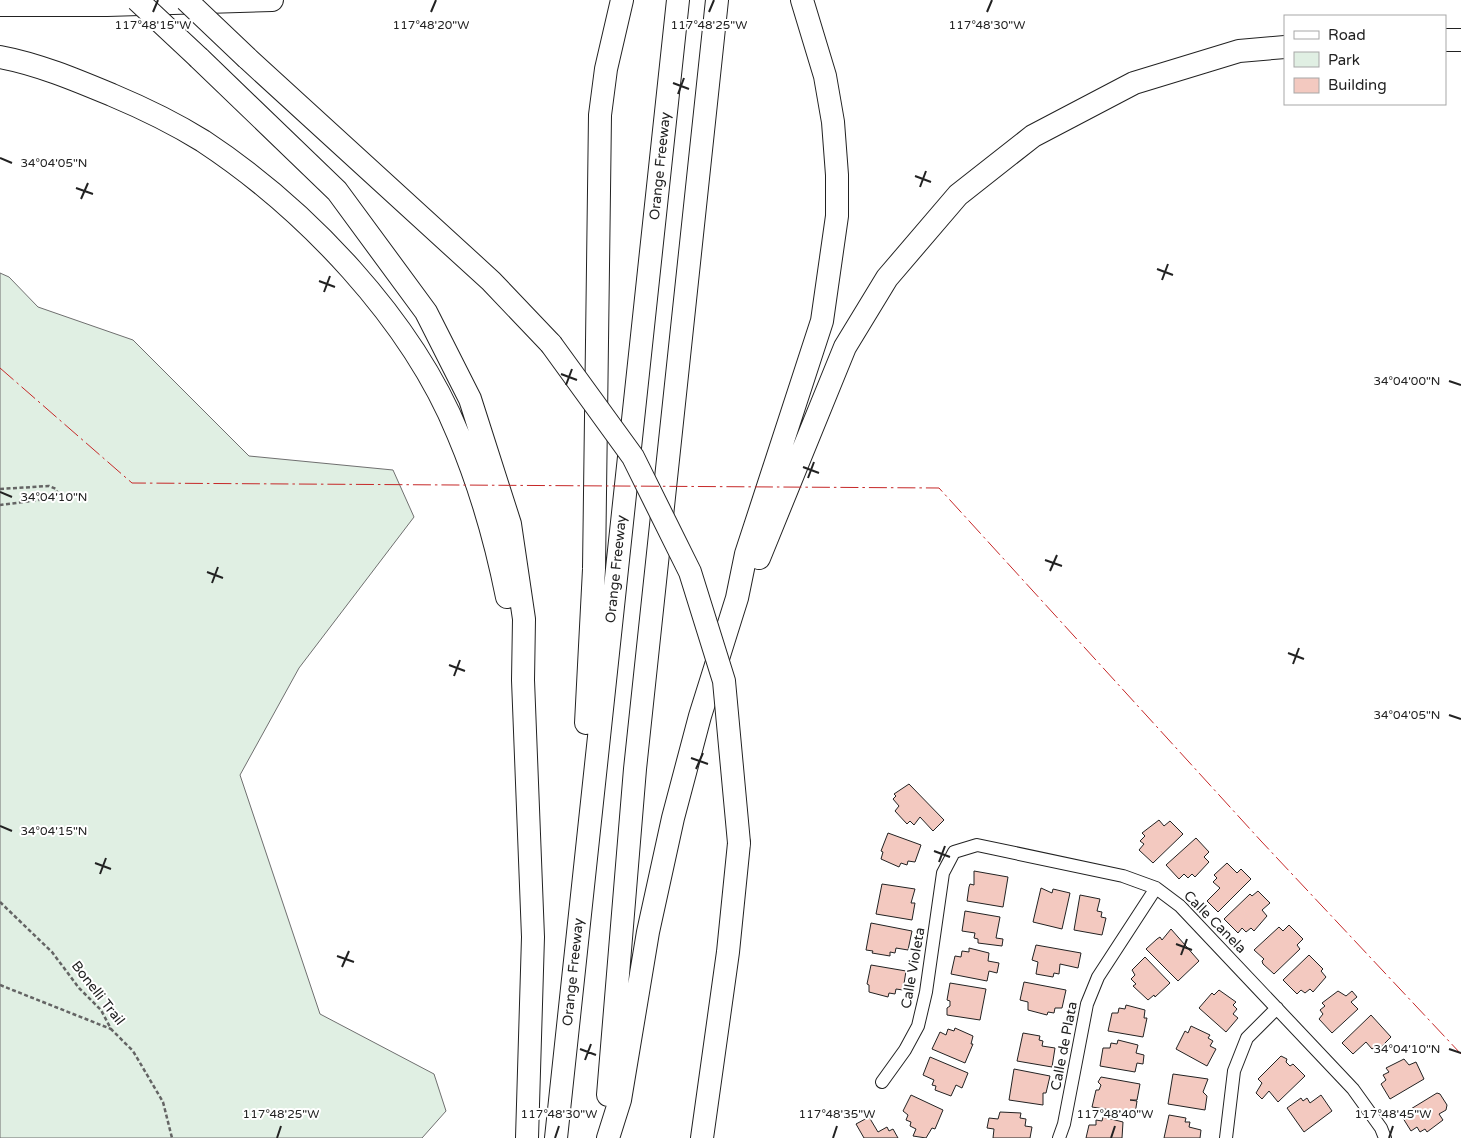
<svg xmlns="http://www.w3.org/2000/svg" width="1461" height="1138" font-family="'Varela Round',sans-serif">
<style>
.green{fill:#e0efe3;stroke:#6f6f6f}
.building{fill:#f3c9c0;stroke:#222}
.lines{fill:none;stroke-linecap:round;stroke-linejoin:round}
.minor-casing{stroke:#222;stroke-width:14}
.motorway-casing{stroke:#222;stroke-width:24}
.path{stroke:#646464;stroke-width:2.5;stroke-dasharray:4 2.5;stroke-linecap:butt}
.minor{stroke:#fff;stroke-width:12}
.motorway{stroke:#fff;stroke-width:22}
.motorway-bridge-casing{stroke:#222;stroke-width:24;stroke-linecap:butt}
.motorway-bridge{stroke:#fff;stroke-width:22}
.power{stroke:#c62828;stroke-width:1;stroke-dasharray:18 4 2.5 4;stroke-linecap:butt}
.ticks{fill:none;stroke:#222;stroke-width:2}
.labels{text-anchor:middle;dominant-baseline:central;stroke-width:4;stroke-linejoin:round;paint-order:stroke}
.street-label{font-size:14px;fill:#222;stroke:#fff}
.ticks-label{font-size:12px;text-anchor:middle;fill:#222;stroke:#fff;stroke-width:4;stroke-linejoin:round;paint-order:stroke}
</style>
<rect width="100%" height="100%" fill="#fff"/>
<path class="green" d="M0,273L9,277L38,307L133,340L249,456L393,470L414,517L299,668L240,775L320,1014L434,1074L446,1111L422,1138H0Z"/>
<path class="building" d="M909,784L944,820L933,831L920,817L914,825L910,821L907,824L895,811L899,806L893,799L896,796L894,794Z
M1159,820L1164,826L1170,821L1183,834L1153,863L1139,850L1144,844L1140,841L1145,836L1142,833Z
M888,833L921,845L915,862L908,861L907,865L901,863L899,867L881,859L883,852L881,851Z
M1196,838L1209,852L1204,857L1209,862L1195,877L1192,874L1188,878L1184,874L1179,879L1166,865Z
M1227,863L1237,873L1241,869L1251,879L1218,912L1207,901L1220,888L1213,882L1217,878L1214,875Z
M974,871L1008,877L1003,907L967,901L969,887L970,884L974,885Z
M882,884L915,889L911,903H915L912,920L876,914Z
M1041,888L1052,893L1053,889L1070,893L1062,929L1033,922Z
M1258,891L1270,903L1262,910L1267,916L1254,931L1251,928L1246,932L1242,928L1238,933L1224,919L1250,894L1252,896Z
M1080,895L1100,899L1097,911L1102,912L1101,917L1106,918L1102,935L1074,930Z
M965,911L1000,917L996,938L1003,939L1002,946L978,943V939L974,938L975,933L962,931Z
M871,923L912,931L908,950L896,948L895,953L890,952V956L872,953L873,951L866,950Z
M1289,925L1303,939L1297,945L1300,949L1274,974L1263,964L1262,961L1264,959L1254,950L1279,927L1283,931Z
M1171,929L1199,961L1178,981L1146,949L1157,939L1160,937L1162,940Z
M1036,945L1081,953L1078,968L1060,964L1059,974L1054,973L1053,977L1036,974L1038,962L1032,960Z
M969,948L989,953L988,961L999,963L997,973L989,971L987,981L951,974L955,956L961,957L962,951L969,952Z
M1309,955L1323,969L1321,971L1326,977L1313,992L1310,989L1305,993L1301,990L1297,994L1283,980Z
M1145,957L1170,983L1155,997L1154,995L1148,1000L1133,986L1136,984L1131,979L1135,975L1132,970Z
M871,965L906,971L903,990L896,989L895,994L889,993L888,997L869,992V985L867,984Z
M1024,982L1066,990L1062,1008H1055L1054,1013L1048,1012L1047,1015L1028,1010V1002L1020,1000Z
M950,983L986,989L980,1020L947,1015V1008L950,1006V1001L947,1000Z
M1219,990L1236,1002L1233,1005L1237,1009L1233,1014L1238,1018L1226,1032L1199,1008L1212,993L1214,995Z
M1338,991L1346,996L1352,991L1357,997L1351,1002L1358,1009L1332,1033L1319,1019L1323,1014L1320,1010L1325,1006L1322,1003Z
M1126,1005L1145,1010L1144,1018H1147L1143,1037L1108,1031L1112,1013H1118L1119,1008L1125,1009Z
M1371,1015L1391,1037L1379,1049L1376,1046L1372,1049L1366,1042L1353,1054L1342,1043Z
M1191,1026L1210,1035L1208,1038L1213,1041L1210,1046L1216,1049L1207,1066L1176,1049L1185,1031L1188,1033Z
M955,1028L973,1036L971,1044H973L965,1063L932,1049L940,1032L946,1035L948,1029L954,1031Z
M1023,1033L1040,1036L1039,1040L1043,1041L1042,1046L1055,1048L1052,1067L1017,1061Z
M1118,1040L1138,1045L1136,1053L1144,1055L1143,1064L1137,1063L1135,1072L1100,1066L1103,1048H1110L1111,1043L1117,1044Z
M1281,1056L1287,1059L1286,1062L1290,1066L1293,1064L1305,1076L1278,1102L1269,1091L1262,1099L1256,1093L1262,1083L1258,1079Z
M930,1057L968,1073L962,1088L956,1085L951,1096L935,1090L936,1086L932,1085L934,1080L923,1075Z
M1404,1059L1409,1065L1416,1062L1424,1079L1390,1099L1381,1084L1386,1080L1383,1075L1389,1072L1386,1068Z
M1014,1069L1050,1076L1046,1093H1043V1105L1009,1100Z
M1173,1074L1208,1079L1203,1092L1207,1096L1205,1110L1168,1104Z
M1101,1077L1140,1084L1137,1100H1130L1137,1101L1135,1114L1092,1107L1096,1090H1099L1101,1085L1098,1082Z
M1437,1093L1440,1094L1447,1105L1446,1110L1439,1114L1443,1120L1427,1132L1425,1129L1420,1132L1417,1127L1411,1131L1401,1115Z
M911,1095L943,1110L935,1129L932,1128L926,1138L913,1136L916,1129L910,1126L911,1122L906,1120L908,1115L903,1111Z
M1321,1095L1332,1111L1304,1132L1287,1108L1301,1098L1303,1101L1307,1098L1310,1103Z
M1000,1112L1021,1113L1020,1118L1026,1119L1025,1126L1032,1127L1030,1138H993L994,1129L987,1128L989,1118L998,1119Z
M1169,1115L1186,1118L1185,1122H1190L1189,1127L1201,1130L1200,1138H1164Z
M869,1117L878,1132L887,1127L889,1131L893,1129L898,1138H864L856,1124Z
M1103,1117L1123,1122L1122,1138H1086L1089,1125H1096V1120L1102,1121Z"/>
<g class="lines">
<g class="minor-casing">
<path id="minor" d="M882,1082L905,1050L918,1026L926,992L943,873L954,852L977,845L1123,876L1156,888L1180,906L1353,1089L1381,1128L1385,1138
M1059,1138L1064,1124L1087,1004L1098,977L1156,888
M1226,1138L1234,1071L1247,1038L1277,1008"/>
</g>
<g class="motorway-casing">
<path id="motorway" d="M0,5H107L272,0
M1445,40H1461
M0,57C38,64 76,80 112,95C143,108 174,123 203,141C306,209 411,319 458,434C480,486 496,542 507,597
M199,58L337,191L426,312L470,399L510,524L524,619L523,680L533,937L527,1138
M247,58L491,281L551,344
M759,558L845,347L887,278L958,195L1033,136L1134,83L1239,51L1285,47
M586,723L594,569L600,115L606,69L622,0
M608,1095L635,769L717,0
M556,1138L678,0
M608,1138L620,1100L648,932L673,818L700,716L737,598L746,554L822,321L837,216V175L833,122L825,76L802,0
M702,1138L728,952L739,843"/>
</g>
<path class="path" d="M0,489L49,486L56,489L57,492L53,498L47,499L0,505
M0,902L52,952L79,988L101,1010L111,1029L133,1051L163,1102L172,1138
M0,985L111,1029"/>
<use href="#minor" class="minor"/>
<use href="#motorway" class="motorway"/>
<g class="motorway-bridge-casing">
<path id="motorway-bridge" d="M137,0L199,58
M186,0L247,58
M551,344L633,457L690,572L724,681L739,843"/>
</g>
<use href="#motorway-bridge" class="motorway-bridge"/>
<path class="power" d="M0,368L132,483L939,488L1261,841L1461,1054"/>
</g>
<path class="ticks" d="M153,12L158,0M431,12L436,0M709,12L714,0M987,12L992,0M673,83L689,89M678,94L684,78M0,158L12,163M915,176L931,182M920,187L926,171M76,188L93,194M81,199L88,183M1157,269L1173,275M1162,280L1168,264M319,281L335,287M324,292L330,276M561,374L577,380M1449,381L1461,385M566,385L572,369M803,467L819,473M808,478L814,462M0,492L12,497M1045,560L1062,566M1050,571L1057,555M207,572L223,578M212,583L218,567M1288,653L1304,659M1293,664L1299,648M449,665L465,671M454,676L460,660M1449,715L1461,719M691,758L708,764M696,769L703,753M0,826L12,831M934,851L950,857M939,862L945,846M95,863L111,869M100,874L106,858M1176,944L1192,950M1181,955L1187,939M337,956L354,962M342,967L349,951M580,1049L596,1055M1449,1049L1461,1053M585,1060L591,1044M277,1138L281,1126M555,1138L559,1126M833,1138L837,1126M1111,1138L1115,1126M1389,1138L1393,1126"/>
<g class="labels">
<g class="street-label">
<text transform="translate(660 166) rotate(-84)">Orange Freeway</text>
<text transform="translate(616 569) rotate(-84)">Orange Freeway</text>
<text transform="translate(1215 922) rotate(45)">Calle Canela</text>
<text transform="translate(913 968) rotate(-80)">Calle Violeta</text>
<text transform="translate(573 972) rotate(-84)">Orange Freeway</text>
<text transform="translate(98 993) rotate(52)">Bonelli Trail</text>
<text transform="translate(1064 1046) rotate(-79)">Calle de Plata</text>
</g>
</g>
<g class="ticks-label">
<text x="709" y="29">117°48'25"W</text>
<text x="987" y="29">117°48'30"W</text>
<text x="153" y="29">117°48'15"W</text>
<text x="431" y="29">117°48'20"W</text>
<text x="54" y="167">34°04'05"N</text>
<text x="1407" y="385">34°04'00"N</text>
<text x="54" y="501">34°04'10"N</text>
<text x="1407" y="719">34°04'05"N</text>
<text x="54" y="835">34°04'15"N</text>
<text x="1407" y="1053">34°04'10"N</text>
<text x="281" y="1118">117°48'25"W</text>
<text x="559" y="1118">117°48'30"W</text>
<text x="837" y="1118">117°48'35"W</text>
<text x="1115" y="1118">117°48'40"W</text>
<text x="1393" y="1118">117°48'45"W</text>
</g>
<rect x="1284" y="15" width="162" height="90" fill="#ffffff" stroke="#a7a7a7"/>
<rect x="1294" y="31" width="25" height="8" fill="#ffffff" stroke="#a7a7a7"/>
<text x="1328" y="40" font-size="15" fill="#222222">Road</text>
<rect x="1294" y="52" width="25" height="15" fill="#e0efe3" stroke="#a7a7a7"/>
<text x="1328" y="65" font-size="15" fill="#222222">Park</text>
<rect x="1294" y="78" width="25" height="15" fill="#f3c9c0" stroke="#a7a7a7"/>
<text x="1328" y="90" font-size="15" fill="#222222">Building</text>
</svg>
